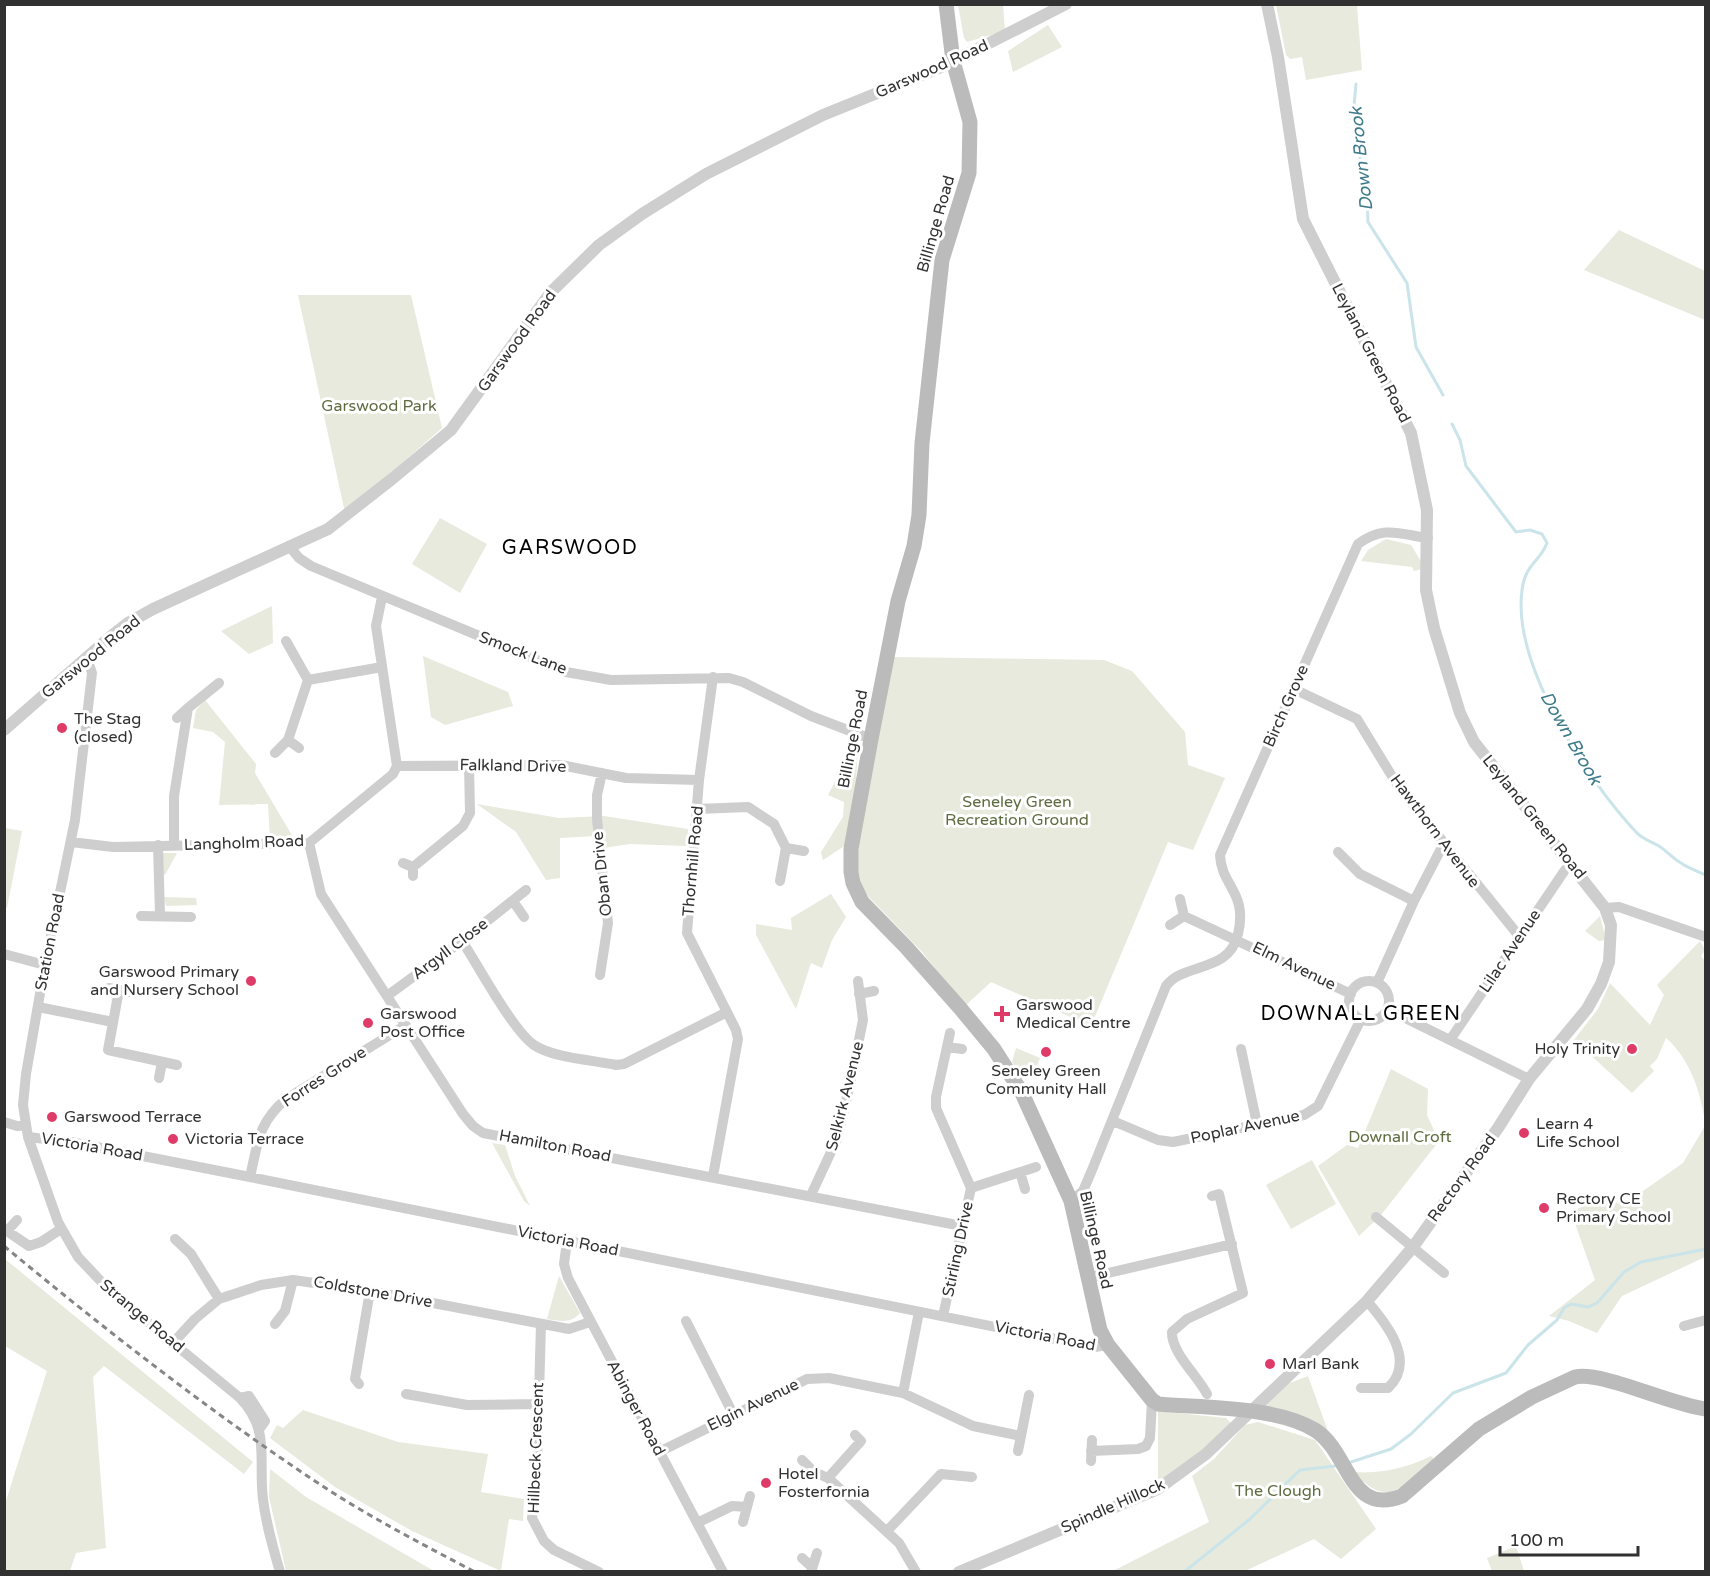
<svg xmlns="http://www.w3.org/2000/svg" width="1710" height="1576" font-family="'Varela Round',sans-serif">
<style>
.green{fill:#e7eadd}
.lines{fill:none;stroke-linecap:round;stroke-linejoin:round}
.stream{stroke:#cae4ea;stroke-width:3}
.minor{stroke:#cecece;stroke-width:10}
.tertiary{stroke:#cecece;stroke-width:12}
.secondary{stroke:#bbb;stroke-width:15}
.rail{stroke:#868686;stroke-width:3;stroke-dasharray:6 4.5;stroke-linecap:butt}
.poi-dot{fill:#df3b68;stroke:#fff;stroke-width:2}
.labels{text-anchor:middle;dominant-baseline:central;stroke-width:6;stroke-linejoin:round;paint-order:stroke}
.street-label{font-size:16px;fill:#313131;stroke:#fff}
.park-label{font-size:16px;fill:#5d6c3f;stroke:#fff}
.poi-label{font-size:16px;fill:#313131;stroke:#fff;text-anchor:start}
.water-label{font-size:18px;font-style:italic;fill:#3f7c8b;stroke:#fff}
.quarter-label{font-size:20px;letter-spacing:1.5px;fill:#000;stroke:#fff}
</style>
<rect width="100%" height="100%" fill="#fff"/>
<path class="green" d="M958,5H1003L1005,31L967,42L964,38Z
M1276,5H1357L1362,70L1306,80L1302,57L1290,59L1286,55Z
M1048,25L1062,47L1013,72L1008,51Z
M1619,230L1705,271V320L1584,270Z
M298,295H411L442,428L345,513Z
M440,518L487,544L460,593L412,564Z
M1386,539L1411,545L1422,563V569L1414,571L1412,567L1361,561L1368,550Z
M272,606L273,643L249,654L221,631Z
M423,656L508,692L513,706L445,725L431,717Z
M892,657L1104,660L1132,671L1185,732L1188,765L1225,778L1193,850L1168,842L1091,1026L991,982L965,1006L922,952L867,895L861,885L856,858Z
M205,700L256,764L255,773L293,837L270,841L268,804L219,805L225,742L213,732L193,728L196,710Z
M851,751L858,752L854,804L846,845L823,860L821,852L843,817L844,802L828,795Z
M477,804L559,818L604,816L688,829L687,846L630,844L597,849L595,836L560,838V878L546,880L516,832Z
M5,828L22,831L7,908L4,907Z
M163,853H177L165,875L162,872Z
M831,894L846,917L832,940L822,968L811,963L796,1009L756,935V924L792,930L791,918Z
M164,897L196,898L197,905L166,906Z
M1600,916L1606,940L1599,941L1585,931Z
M1700,941L1705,950L1701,956L1706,962L1705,1121C1700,1091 1690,1059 1666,1038L1657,1059L1650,1066L1654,1071L1632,1093L1574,1040L1598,1009L1610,983L1650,1025L1664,995L1657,985Z
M1016,1048L1040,1058L1035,1071L1023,1078L1012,1062Z
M1391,1069L1428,1089L1427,1115L1439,1141L1381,1215L1359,1236L1318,1166L1347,1145L1358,1148Z
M1705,1126V1257L1622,1296L1597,1333L1569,1321L1549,1316L1595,1280L1571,1212L1594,1201L1626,1203L1683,1163Z
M492,1143L505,1145L515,1176L530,1206L524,1201Z
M1312,1160L1336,1204L1291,1229L1266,1185Z
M5,1259L253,1462L244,1474L104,1366L93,1377L106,1548L76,1553L70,1571H5V1504L47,1371L5,1346Z
M559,1276L580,1313C571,1324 560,1321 547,1319Z
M1308,1376L1330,1437L1260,1408L1287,1384Z
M303,1410L398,1442L488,1454L481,1492L524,1499L523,1521L509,1519L501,1571L412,1531L335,1487L270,1438L277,1425L283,1428Z
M1158,1411L1226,1418L1231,1423L1212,1443L1158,1484Z
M1258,1422L1315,1440L1376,1529L1341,1559L1314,1539L1245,1571L1111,1572L1209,1522L1192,1476L1214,1459L1245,1425Z
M1431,1456L1434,1459C1404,1486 1388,1511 1354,1472C1381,1474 1407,1468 1431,1456Z
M270,1469L306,1497L434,1571H286L269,1497Z
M1516,1546L1524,1571H1492L1487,1558Z"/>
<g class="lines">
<path class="stream" d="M1356,84L1353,117L1367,196L1368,222L1407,283L1416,347L1443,395
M1452,424L1460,440L1466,466L1516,532L1530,530L1542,534L1547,543C1540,562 1525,564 1522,590C1512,664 1587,780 1636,832C1642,839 1652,842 1659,846C1667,851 1673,859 1681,863C1688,868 1697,871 1706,875
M1351,1462L1391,1449L1411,1434L1453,1393L1506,1373L1528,1345L1557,1320L1564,1308L1571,1304L1588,1307L1597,1303L1624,1272L1641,1262L1706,1249
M1184,1572L1250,1519L1300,1470L1335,1466"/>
<path class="minor" d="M290,547L299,558L311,566L566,672L611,680L729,678L743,682L811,716L871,739
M286,641L308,680
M87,658L92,673L75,820L45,965L26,1074L23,1105L28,1137L58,1222L78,1257L111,1292L240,1398C271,1430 258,1460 263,1499C266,1524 273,1548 280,1572
M1294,689L1357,719L1398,786L1519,936
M177,718L188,708
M288,740L299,748
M275,753L288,740L308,680L382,667
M397,766L561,765L626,778L699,780
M697,809L748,807L774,824L786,848L780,881
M71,842L113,847L309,843L393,774L397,766L376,626L382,597
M309,843L321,894L463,1114L473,1126L483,1133L962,1226
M158,845L160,915
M174,845V796L188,708L219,683
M786,848L804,851
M1338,852L1360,874L1414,901
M403,863L413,867V876
M413,867L463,826L470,813L469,765
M513,901L524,917
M1605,908L1619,907L1706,937
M141,916L191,917
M1184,916L1351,994
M1170,925L1184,916L1180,899
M462,941C478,965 513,1031 534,1045C553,1058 593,1060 616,1065L624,1064L727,1012
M4,954L45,965
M600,975L608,923L597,819V795L602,773
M1349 1001a20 20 0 1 1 40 0a20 20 0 1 1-40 0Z
M1377,983L1414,901L1443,845
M109,988L130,992
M119,990L108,1050L177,1065
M859,994L874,991
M387,996L462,941L526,890
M38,1007L113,1022
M1387,1009L1529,1079
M1450,1040L1565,870L1573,864
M947,1047L962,1049
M1241,1049L1257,1124
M159,1078L162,1062
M1113,1121L1158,1140L1173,1142L1304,1115L1318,1106L1361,1019
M4,1122L17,1126L25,1125
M28,1137L71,1142L250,1177L1095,1347L1108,1345
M1020,1172L1025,1189
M713,1176L738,1039L736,1030L687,933L699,780L713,677
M250,1177C258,1142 258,1123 286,1099L406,1025
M971,1188L1036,1167
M811,1195L837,1139L850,1084L863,1020L858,981
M1071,1201L1083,1191L1092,1170L1166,986C1183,962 1229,974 1238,934C1248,892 1221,886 1220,855L1358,544C1384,525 1399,534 1428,538
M1376,1217L1444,1273
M4,1229L29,1246L41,1242L61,1229
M7,1231L17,1220
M175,1239L191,1254L219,1299
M567,1241L564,1264L568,1278L723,1572
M1087,1278L1232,1244
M943,1316L971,1188L936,1108V1097L950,1033
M686,1321L733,1414
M275,1324L285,1311L293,1280
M541,1324L537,1466L532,1518L544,1541L554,1550L599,1572
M1684,1326L1706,1320
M173,1343L195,1319L219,1299L261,1285L293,1280L370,1291L569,1329L590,1322
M359,1384L355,1379L370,1291
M1361,1388H1388C1417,1361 1386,1323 1367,1301
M903,1393L919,1312
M406,1394L467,1405L538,1404
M1207,1394C1197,1375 1171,1352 1172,1332L1187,1319L1243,1293L1219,1194L1212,1196
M240,1398L249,1396L265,1421L260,1428
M1018,1451L1021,1436
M1091,1451L1138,1449L1146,1446L1150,1438L1152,1400
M659,1452L807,1379L829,1378L903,1393L973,1426L1021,1436L1029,1395
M802,1460L814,1472L828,1478L899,1543L916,1572
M1091,1461L1092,1440
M828,1478L861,1441L855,1435
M743,1522L750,1496
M697,1523L732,1506L747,1507
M887,1531L941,1474L972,1477
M802,1558L812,1567
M811,1572L817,1553"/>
<path class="tertiary" d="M4,730L109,638L128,623L153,609L328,529L392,479L451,430L551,292L599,245L642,214L706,174L823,115L944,66L1066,4
M959,1572L1158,1489L1206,1454L1367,1301L1413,1247L1498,1128L1529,1079L1587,1009L1601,984L1609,962L1611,925L1605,908L1474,742L1460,713L1434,628L1426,590L1427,510L1411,433L1303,219L1278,57L1267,4"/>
<path class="secondary" d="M946,4L953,61L970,122L969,173L942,260L922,443L919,515L914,546L898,601L871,739L851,849V872L853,883L862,902L906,947L960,1008L994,1049L1022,1093L1071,1201L1100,1330L1108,1345L1152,1400L1158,1404C1203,1408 1276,1406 1315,1430C1350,1452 1349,1517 1402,1496L1479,1429L1532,1397L1575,1377C1602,1371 1671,1405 1706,1409"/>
<path class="rail" d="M4,1246C107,1331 213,1414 324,1487C373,1519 424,1545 475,1572"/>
</g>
<g class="poi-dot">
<circle cx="62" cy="728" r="6"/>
<circle cx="251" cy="981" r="6"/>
<path d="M999 1005h6v6h6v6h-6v6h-6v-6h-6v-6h6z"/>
<circle cx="368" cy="1023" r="6"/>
<circle cx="1632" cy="1049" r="6"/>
<circle cx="1046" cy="1052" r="6"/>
<circle cx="52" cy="1117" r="6"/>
<circle cx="1524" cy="1133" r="6"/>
<circle cx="173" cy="1139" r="6"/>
<circle cx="1544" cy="1208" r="6"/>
<circle cx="1270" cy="1364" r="6"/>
<circle cx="766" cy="1483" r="6"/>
</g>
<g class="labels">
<g class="street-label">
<text transform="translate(932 69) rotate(-24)">Garswood Road</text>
<text transform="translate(936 224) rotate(-74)">Billinge Road</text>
<text transform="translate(517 341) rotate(-54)">Garswood Road</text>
<text transform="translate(1371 353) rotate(63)">Leyland Green Road</text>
<text transform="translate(523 653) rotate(21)">Smock Lane</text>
<text transform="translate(91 657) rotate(-39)">Garswood Road</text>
<text transform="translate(1286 706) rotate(-66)">Birch Grove</text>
<text transform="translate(853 739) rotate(-79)">Billinge Road</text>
<text transform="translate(513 766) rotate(1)">Falkland Drive</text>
<text transform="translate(1534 817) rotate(51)">Leyland Green Road</text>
<text transform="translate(1435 831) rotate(53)">Hawthorn Avenue</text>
<text transform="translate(244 843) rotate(-2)">Langholm Road</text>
<text transform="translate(693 861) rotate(-85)">Thornhill Road</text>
<text transform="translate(602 874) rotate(-96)">Oban Drive</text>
<text transform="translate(50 942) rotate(-79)">Station Road</text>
<text transform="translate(450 949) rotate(-37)">Argyll Close</text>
<text transform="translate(1510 951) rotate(-56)">Lilac Avenue</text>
<text transform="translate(1294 966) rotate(26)">Elm Avenue</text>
<text transform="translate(324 1077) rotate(-33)">Forres Grove</text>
<text transform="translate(845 1096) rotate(-76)">Selkirk Avenue</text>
<text transform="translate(1245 1127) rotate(-12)">Poplar Avenue</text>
<text transform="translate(555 1146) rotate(11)">Hamilton Road</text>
<text transform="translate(92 1147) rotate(10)">Victoria Road</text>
<text transform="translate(1462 1178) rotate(-54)">Rectory Road</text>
<text transform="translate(1096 1240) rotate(77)">Billinge Road</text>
<text transform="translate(568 1241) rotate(11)">Victoria Road</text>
<text transform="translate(958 1249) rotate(-78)">Stirling Drive</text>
<text transform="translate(373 1292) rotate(10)">Coldstone Drive</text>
<text transform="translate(142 1316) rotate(40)">Strange Road</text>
<text transform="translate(1045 1336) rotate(11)">Victoria Road</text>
<text transform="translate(753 1405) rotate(-26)">Elgin Avenue</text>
<text transform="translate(636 1408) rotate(62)">Abinger Road</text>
<text transform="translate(536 1448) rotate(-88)">Hillbeck Crescent</text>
<text transform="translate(1113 1506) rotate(-24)">Spindle Hillock</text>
</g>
<g class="park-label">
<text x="379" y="406">Garswood Park</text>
<text x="1017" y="802">Seneley Green<tspan x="1017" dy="18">Recreation Ground</tspan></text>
<text x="1400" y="1137">Downall Croft</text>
<text x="1278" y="1491">The Clough</text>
</g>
<g class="poi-label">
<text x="74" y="719">The Stag<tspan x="74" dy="18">(closed)</tspan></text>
<text x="239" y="972" text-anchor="end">Garswood Primary<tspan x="239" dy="18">and Nursery School</tspan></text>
<text x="1016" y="1005">Garswood<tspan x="1016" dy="18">Medical Centre</tspan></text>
<text x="380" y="1014">Garswood<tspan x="380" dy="18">Post Office</tspan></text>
<text x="1620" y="1049" text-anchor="end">Holy Trinity</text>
<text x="1046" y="1071" text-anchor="middle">Seneley Green<tspan x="1046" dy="18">Community Hall</tspan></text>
<text x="64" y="1117">Garswood Terrace</text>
<text x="1536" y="1124">Learn 4<tspan x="1536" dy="18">Life School</tspan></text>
<text x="185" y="1139">Victoria Terrace</text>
<text x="1556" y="1199">Rectory CE<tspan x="1556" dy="18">Primary School</tspan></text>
<text x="1282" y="1364">Marl Bank</text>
<text x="778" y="1474">Hotel<tspan x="778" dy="18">Fosterfornia</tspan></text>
</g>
<g class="water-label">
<text transform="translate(1361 159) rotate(-96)">Down Brook</text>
<text transform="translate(1571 738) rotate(60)">Down Brook</text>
</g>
<g class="quarter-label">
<text x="570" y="548">GARSWOOD</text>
<text x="1361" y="1014">DOWNALL GREEN</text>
</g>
</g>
<rect width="1710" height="1576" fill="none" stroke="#313131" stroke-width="12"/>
<path d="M1500 1546v9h138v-9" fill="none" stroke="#313131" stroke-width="3"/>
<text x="1509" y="1546" font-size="18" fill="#313131" stroke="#ffffff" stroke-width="4.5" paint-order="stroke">100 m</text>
</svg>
